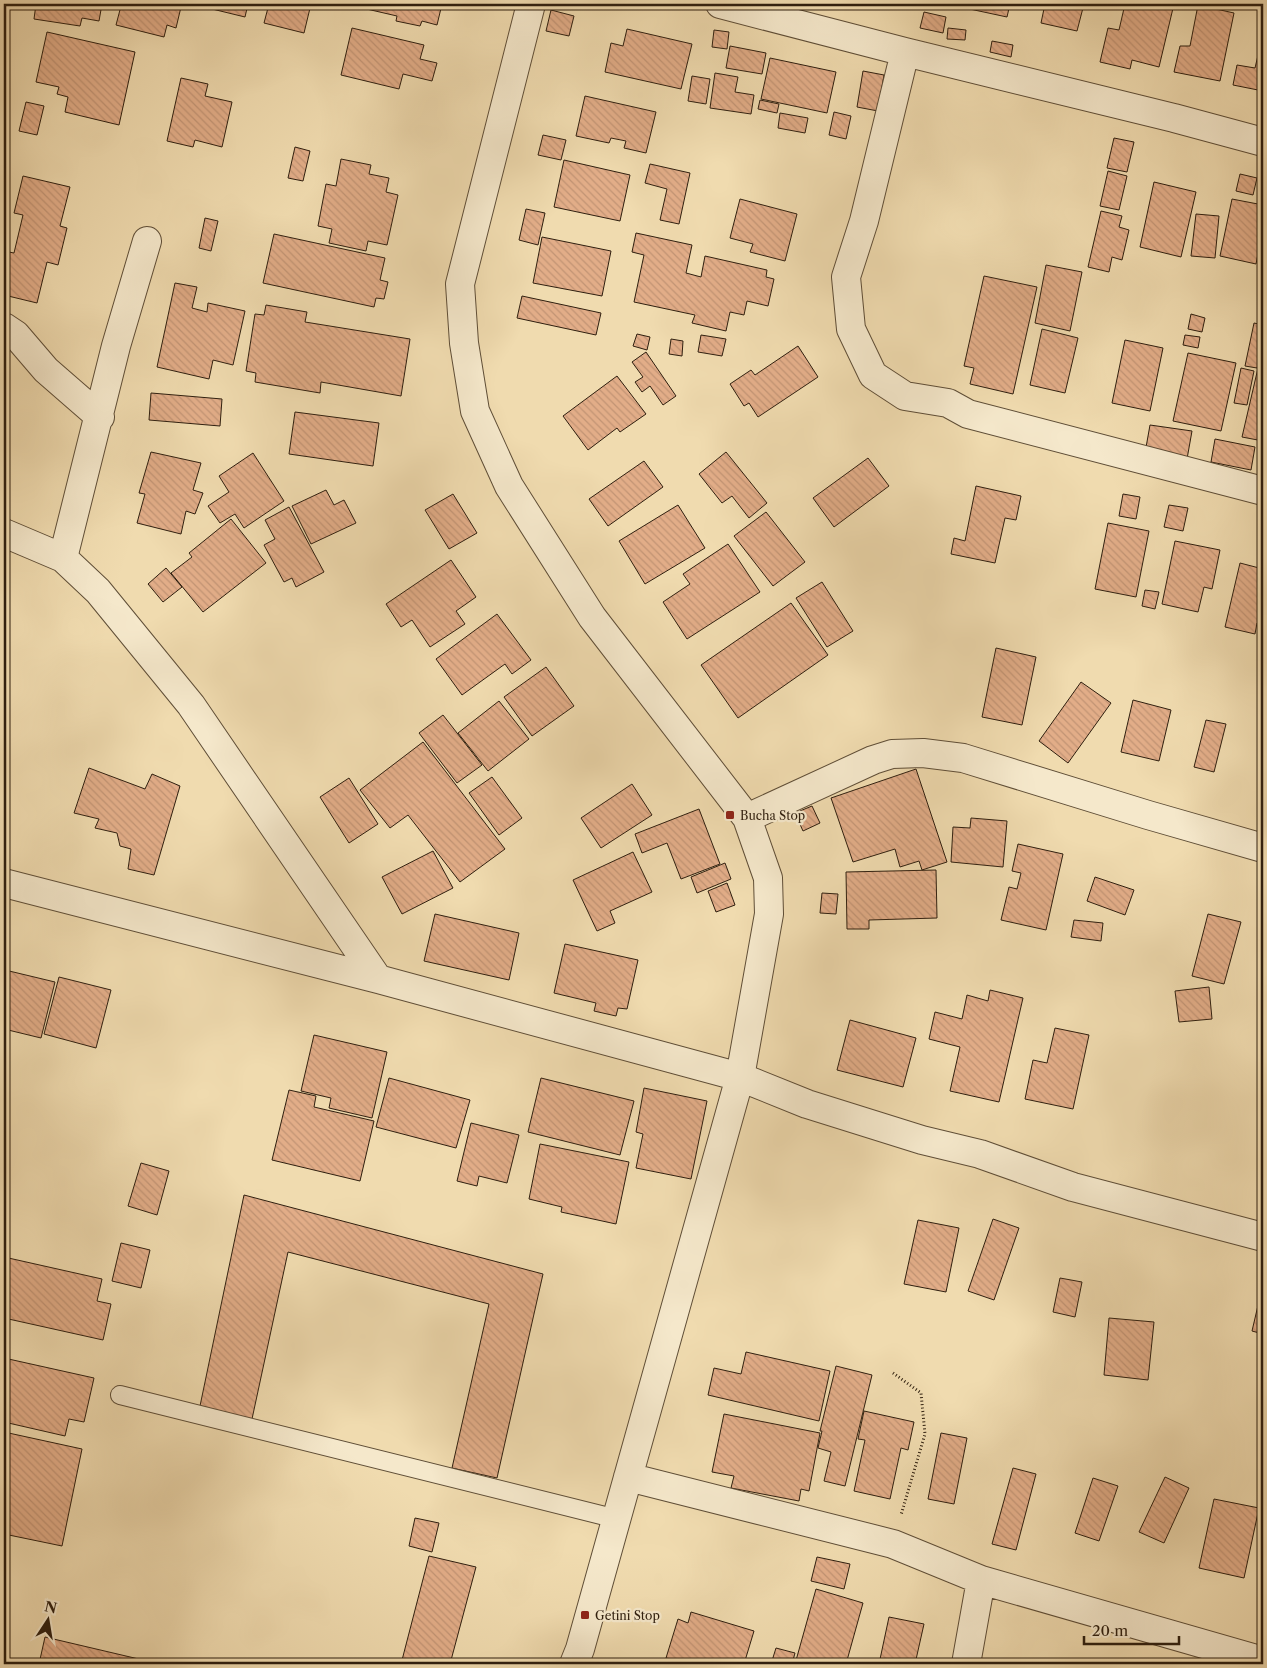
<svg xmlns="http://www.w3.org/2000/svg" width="1267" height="1668" font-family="'Libre Caslon Text',serif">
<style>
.building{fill:url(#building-back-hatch);stroke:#2f1f0f}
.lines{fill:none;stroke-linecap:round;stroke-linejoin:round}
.lane-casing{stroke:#5f4e37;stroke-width:20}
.street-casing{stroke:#5f4e37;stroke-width:30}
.path{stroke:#2f1f0f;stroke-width:3;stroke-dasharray:1 2.5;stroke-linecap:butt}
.lane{stroke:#f5e8cb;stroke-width:18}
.street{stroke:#f5e8cb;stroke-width:28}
.poi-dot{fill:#8f2418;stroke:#f5e8cb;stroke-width:2}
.labels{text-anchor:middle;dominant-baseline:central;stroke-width:4.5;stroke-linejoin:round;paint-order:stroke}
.poi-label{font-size:12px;fill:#2f1f0f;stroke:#f5e8cb;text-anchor:start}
</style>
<defs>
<pattern id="building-back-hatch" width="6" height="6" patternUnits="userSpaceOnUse" patternTransform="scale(1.25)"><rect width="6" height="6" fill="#e2ad88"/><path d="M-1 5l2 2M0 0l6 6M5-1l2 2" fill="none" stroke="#c29474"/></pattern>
</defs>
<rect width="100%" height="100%" fill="#f0dbaf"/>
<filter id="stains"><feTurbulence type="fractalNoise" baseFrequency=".004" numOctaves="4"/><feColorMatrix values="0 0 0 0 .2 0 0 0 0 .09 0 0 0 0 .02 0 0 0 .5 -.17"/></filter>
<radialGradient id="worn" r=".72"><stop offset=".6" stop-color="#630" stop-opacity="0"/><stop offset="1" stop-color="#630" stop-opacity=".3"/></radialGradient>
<path class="building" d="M36,4H102L99,21L82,18L80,26L34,19Z
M129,4H170L181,7L176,28L167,25L164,37L116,25L121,6L128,8Z
M209,4H248L245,17L208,8Z
M269,4H311L304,33L264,23Z
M358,4H442L437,25L422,21L420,26L396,21L397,16L358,7Z
M966,4H1010L1007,17L965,8Z
M1045,4H1084L1077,31L1041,23Z
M1125,4H1174L1159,67L1132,60L1130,69L1100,62L1108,28L1119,30Z
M1198,5L1234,13L1220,81L1174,72L1180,46H1190Z
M551,10L574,16L569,36L546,31Z
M924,12L946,17L943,33L920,28Z
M352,28L424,45L420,59L437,63L432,81L403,74L399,89L341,75Z
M948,28L966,30L965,40L947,39Z
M627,29L692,44L681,89L605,72L611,43L623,46Z
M714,30L729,32L727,49L712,47Z
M47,32L135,52L119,125L65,112L68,97L57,94L59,87L36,82Z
M1263,34V91L1233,85L1237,65L1255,68Z
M992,41L1013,45L1011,57L990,52Z
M730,46L766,53L762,74L726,68Z
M770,58L836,72L827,113L761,99Z
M863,71L884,75L878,111L857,107Z
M715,73L738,77L735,92L754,95L751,114L710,108Z
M692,76L710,79L706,104L688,101Z
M181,78L208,84L205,96L232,102L222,147L195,140L193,147L167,141Z
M585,96L656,112L646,153L624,148L626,141L611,138L609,143L576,136Z
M760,100L779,104L777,113L758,109Z
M26,102L44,106L37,135L19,131Z
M834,112L851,116L846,139L829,135Z
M780,113L808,118L805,133L778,128Z
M543,135L566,140L561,160L538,155Z
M1114,138L1134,142L1127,172L1107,168Z
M295,147L310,151L303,181L288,178Z
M341,159L371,165L369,174L389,178L386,192L398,195L387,245L368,241L366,251L329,243L332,229L318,226L326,184L336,186Z
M564,160L630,175L620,221L554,207Z
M650,164L690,173L679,224L660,220L667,189L645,183Z
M1108,171L1127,176L1119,210L1100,206Z
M1240,174L1257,178L1253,195L1236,191Z
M23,176L70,187L60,226L67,228L58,265L47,262L37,303L4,295V251L14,253L23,215L14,213Z
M1154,182L1196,192L1181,257L1140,247Z
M740,199L797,214L785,261L750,252L753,244L730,238Z
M1232,199L1263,205V228L1256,264L1220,256Z
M526,209L545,213L538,245L519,240Z
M1101,211L1122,216L1119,227L1129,230L1122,260L1112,257L1109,272L1088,267Z
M1196,214L1219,216L1215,258L1191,256Z
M205,218L218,221L211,251L199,248Z
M636,233L692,245L686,273L701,277L705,256L767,270L766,277L774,279L768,306L747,301L744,315L730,312L726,331L692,323L695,315L634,302L644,255L632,252Z
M274,234L385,258L380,280L388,282L384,299L376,298L374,307L263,283Z
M542,237L611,251L602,296L533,283Z
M1046,265L1082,272L1070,331L1035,323Z
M984,276L1037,287L1013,394L970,384L974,368L964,366Z
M175,283L197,287L192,308L207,312L208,303L245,311L233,365L213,360L209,379L157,367Z
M522,296L601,313L596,335L517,318Z
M266,305L307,312L305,322L410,339L401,396L321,382L320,393L255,382L256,373L246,371L255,314L264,315Z
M1191,314L1205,318L1202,332L1188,329Z
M1254,323L1263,325V346L1257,368L1245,366Z
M1042,329L1078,338L1065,393L1030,385Z
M637,334L650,337L647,350L633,346Z
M701,335L726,339L722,356L698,352Z
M1185,335L1200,337L1198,348L1183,345Z
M671,339L683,341L682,356L669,354Z
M1125,340L1163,348L1150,411L1112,403Z
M798,346L818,377L758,417L749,403L744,406L730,384L751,370L755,375Z
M646,352L676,396L663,405L650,386L642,392L635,382L643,377L632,362Z
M1188,353L1236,363L1221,431L1173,421Z
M1241,368L1254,371L1247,405L1234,403Z
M1258,368L1263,369V441L1242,437Z
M617,376L646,414L620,432L617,428L588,450L563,416Z
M151,393L222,399L220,426L149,420Z
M295,412L379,423L373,466L289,454Z
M1150,425L1192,431L1187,459L1145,453Z
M1215,439L1255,447L1251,470L1211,462Z
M151,452L201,463L193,490L203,493L195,514L186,511L181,534L137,523L145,494L139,493Z
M726,452L767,503L749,518L732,496L722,503L699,474Z
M253,453L284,501L244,528L235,514L220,523L208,506L229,492L219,476Z
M868,458L889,486L834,527L813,498Z
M644,461L663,487L608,526L589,499Z
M976,486L1021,496L1016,520L1005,518L995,563L951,554L954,538L965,541Z
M326,490L334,505L344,500L356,523L311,544L292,506Z
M453,494L477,533L449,549L425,510Z
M1123,494L1140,497L1136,519L1119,516Z
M678,505L705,548L645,584L619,541Z
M1169,505L1188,508L1183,531L1164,527Z
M289,507L324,572L296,587L292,578L284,582L264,545L275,539L265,520Z
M766,512L805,562L773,586L734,536Z
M231,519L266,563L203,612L171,573L192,557L189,553Z
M1108,523L1149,531L1136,597L1095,589Z
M1175,541L1220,550L1212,589L1204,587L1198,612L1162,604Z
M728,544L760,592L687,639L663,602L690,584L683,574Z
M451,560L476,597L456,611L465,624L430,647L412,620L401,627L386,604Z
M1240,563L1263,569V625L1257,623L1255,634L1225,627Z
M166,568L182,587L163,602L148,584Z
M822,582L853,631L827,647L796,598Z
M1145,590L1159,592L1155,609L1142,606Z
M791,603L828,655L738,718L701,665Z
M497,614L531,660L512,674L505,664L462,695L436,659Z
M996,648L1036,657L1022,725L982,717Z
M546,667L574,706L532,736L504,697Z
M1081,682L1111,703L1068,763L1039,741Z
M1133,700L1171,710L1159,761L1121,752Z
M499,701L529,739L488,771L458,733Z
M443,715L482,765L457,783L419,733Z
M1206,720L1226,724L1214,772L1194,767Z
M423,742L505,849L460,882L408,815L390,828L360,790Z
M89,768L145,789L152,774L180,786L154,875L128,869L131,849L120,846L117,833L95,828L99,819L74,813Z
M916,769L947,862L922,870L919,861L900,867L895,849L853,862L831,798Z
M492,777L522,818L499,835L469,793Z
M349,778L378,824L349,843L320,797Z
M632,784L652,815L601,848L581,818Z
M812,806L820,823L803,831L795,813Z
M699,809L720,864L681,879L667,843L642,853L635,834Z
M971,818L1007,821L1003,867L951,862L953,827L970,828Z
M1018,844L1063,854L1046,930L1001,920L1009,887L1017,889L1021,873L1012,871Z
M433,851L453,888L402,914L382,877Z
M633,852L652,892L610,911L615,923L597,931L573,880Z
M725,863L731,879L697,893L691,877Z
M936,870L937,918L869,920V929H847L846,872Z
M1095,877L1134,890L1125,915L1087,901Z
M727,883L735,905L716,912L708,891Z
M822,893L838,894L836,914L820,913Z
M435,914L519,933L509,980L424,961Z
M1208,914L1241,922L1224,984L1192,976Z
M1074,920L1103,923L1101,941L1071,937Z
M565,944L638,960L627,1009L618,1008L616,1016L594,1011L596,1003L554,993Z
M5,970L55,982L41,1038L4,1029Z
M59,977L111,990L96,1048L44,1034Z
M1209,987L1212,1019L1179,1022L1175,991Z
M990,990L1023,998L999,1102L950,1091L960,1047L929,1039L935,1012L962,1019L967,995L988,1001Z
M850,1020L916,1038L903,1087L837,1070Z
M1055,1028L1089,1035L1073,1109L1025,1099L1033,1060L1047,1063Z
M314,1035L387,1052L372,1118L329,1108L331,1098L301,1091Z
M389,1078L470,1100L456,1148L376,1127Z
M541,1078L634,1101L620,1155L528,1132Z
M644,1088L707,1101L691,1179L636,1168L643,1134L636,1132Z
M289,1090L316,1096L314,1107L374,1121L360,1181L272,1160Z
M471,1123L519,1135L507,1183L479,1176L477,1186L457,1181Z
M540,1144L629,1162L616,1224L561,1212L562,1207L529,1199Z
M141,1163L169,1171L157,1215L128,1206Z
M244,1195L543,1274L497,1478L452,1468L489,1304L288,1252L252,1419L200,1406Z
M993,1219L1019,1228L994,1300L968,1291Z
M918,1220L959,1228L946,1292L904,1284Z
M121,1243L150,1250L141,1288L112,1281Z
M4,1257L102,1279L97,1301L111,1304L103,1340L4,1318Z
M1060,1278L1082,1282L1075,1317L1053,1312Z
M1263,1284V1334L1252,1331Z
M1109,1318L1154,1322L1148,1380L1104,1375Z
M746,1352L830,1371L819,1421L708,1395L714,1368L741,1374Z
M4,1358L94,1378L84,1422L69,1419L65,1436L4,1422Z
M836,1366L872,1375L845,1486L824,1481L831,1452L818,1448L822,1431H820Z
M864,1411L914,1422L908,1450L901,1448L890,1499L854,1491L865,1440L858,1439Z
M724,1414L820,1433L809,1491L801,1489L799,1501L731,1488L734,1476L712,1472Z
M4,1432L82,1449L62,1546L4,1534Z
M941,1433L967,1438L954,1504L928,1499Z
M1013,1468L1036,1474L1016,1550L992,1544Z
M1165,1477L1189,1488L1164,1543L1139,1532Z
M1093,1478L1118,1486L1099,1541L1075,1533Z
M1214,1499L1259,1508L1244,1578L1199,1568Z
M415,1518L439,1523L432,1552L409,1546Z
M429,1556L476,1567L450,1664H401Z
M817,1557L850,1564L844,1589L811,1581Z
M816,1589L863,1603L846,1664H795Z
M691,1612L754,1631L744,1664H688L666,1658L678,1619L688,1623Z
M889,1617L924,1624L915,1664H879Z
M45,1637L160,1664H39Z
M776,1648L795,1653L792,1664H771Z"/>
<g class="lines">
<g class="lane-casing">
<path id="lane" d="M120,1395L617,1519"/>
</g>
<g class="street-casing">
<path id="street" d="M531,4L460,284L464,343L475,411L509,486L592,617L747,818L768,878L769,914L740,1077L580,1649L574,1664
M720,4L905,52L1174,118L1263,142
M905,52L864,221L846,277L851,329L873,375L905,396L948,403L968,414L1263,491
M4,327L16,335L46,370L100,417
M4,533L63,558L98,591L191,705L378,979
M63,558L116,346L147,241
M747,818L873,760L892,754L923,753L963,758L1148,815L1263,848
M4,883L378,979L740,1077L807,1104L922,1140L980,1154L1073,1187L1263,1237
M628,1477L893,1544L981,1580L1263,1661
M966,1664L981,1580"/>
</g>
<path class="path" d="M893,1373L921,1393L925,1434L901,1515"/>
<use href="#lane" class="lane"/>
<use href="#street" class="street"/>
</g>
<g class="poi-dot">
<rect x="725" y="810" width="10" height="10" rx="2.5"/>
<rect x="580" y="1610" width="10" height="10" rx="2.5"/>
</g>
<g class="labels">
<g class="poi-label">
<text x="740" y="815">Bucha Stop</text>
<text x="595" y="1615">Getini Stop</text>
</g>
</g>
<rect width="1267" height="1668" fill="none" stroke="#f0dbaf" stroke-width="20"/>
<rect x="5" y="5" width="1257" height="1658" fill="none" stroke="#2f1f0f" stroke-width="2.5"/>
<rect x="10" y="10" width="1247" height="1648" fill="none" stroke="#2f1f0f"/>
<g transform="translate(48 1620) rotate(12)" stroke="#f5e8cb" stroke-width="4" paint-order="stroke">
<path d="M0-4L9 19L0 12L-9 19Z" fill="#2f1f0f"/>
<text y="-8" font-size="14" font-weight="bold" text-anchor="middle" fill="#2f1f0f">N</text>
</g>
<path d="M1084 1636v8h95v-8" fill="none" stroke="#2f1f0f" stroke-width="2.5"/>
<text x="1092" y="1636" font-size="15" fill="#2f1f0f" stroke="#f5e8cb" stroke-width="4" paint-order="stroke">20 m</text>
<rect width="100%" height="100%" filter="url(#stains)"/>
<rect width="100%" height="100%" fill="url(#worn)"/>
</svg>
